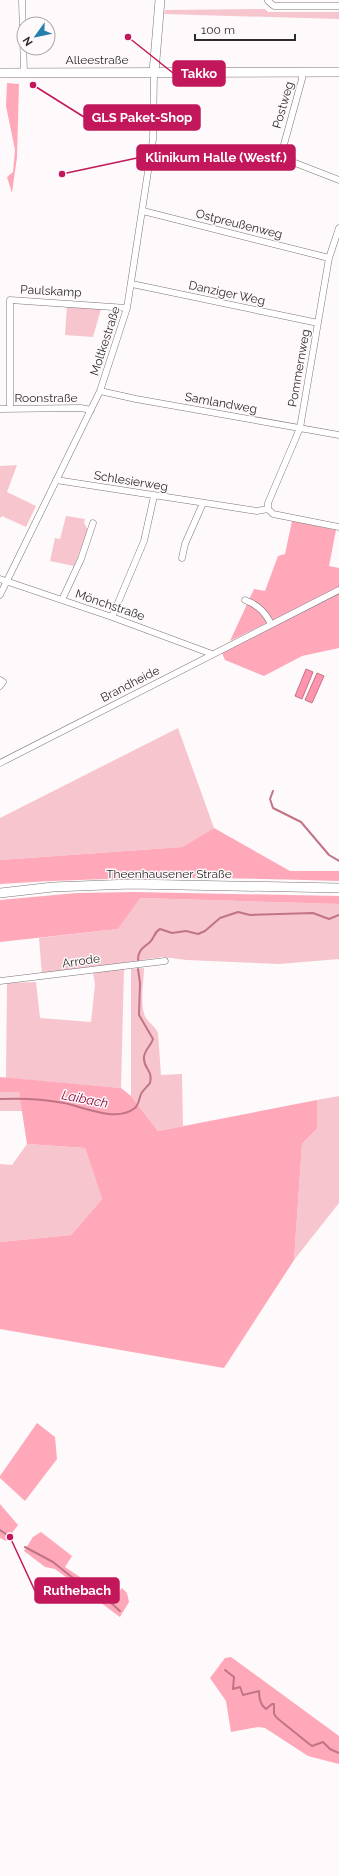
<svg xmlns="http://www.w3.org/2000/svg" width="339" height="1876" font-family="Raleway,sans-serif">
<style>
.green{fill:#f7c5ce}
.forest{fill:#fea8ba}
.water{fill:#fe94ad;stroke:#c07486}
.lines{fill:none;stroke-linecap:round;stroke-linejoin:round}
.stream{stroke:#c07486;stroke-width:2}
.street-casing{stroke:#7c7475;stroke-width:7}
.secondary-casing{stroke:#7c7475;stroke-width:10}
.street{stroke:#fff;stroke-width:6}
.secondary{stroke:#fff;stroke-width:9}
.labels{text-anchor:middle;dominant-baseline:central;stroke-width:3;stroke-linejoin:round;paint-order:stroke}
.street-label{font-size:12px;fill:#2e2b2c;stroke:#fef9fa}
.water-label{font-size:13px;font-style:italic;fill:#8b0b3f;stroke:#fef9fa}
.leader{fill:none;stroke:#c2185b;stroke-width:1.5}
.callout-dot{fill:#c2185b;stroke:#fef9fa;stroke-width:1.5}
.callout{fill:#c2185b;stroke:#c2185b;stroke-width:1.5}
.callout-label{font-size:13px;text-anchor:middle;font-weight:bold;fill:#fff}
</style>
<rect width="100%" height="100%" fill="#fef9fa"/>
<path class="green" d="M265,9L268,12H339V19L164,14L165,10Z
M67,307L101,309L93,337L65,335Z
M17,465L7,492L36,506L26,527L2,516L0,518V466Z
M66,516L85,519L84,523L88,530L74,566L50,561L55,538L60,539Z
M178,728L214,828L182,847L0,860V818Z
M139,898L339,904V959L279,964L187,960L162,957L42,975L39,938L118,929Z
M124,968L121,1088L6,1078L7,983L36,982L40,1018L91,1022L95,985L93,972Z
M144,968C144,980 139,1008 146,1018C150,1024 155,1026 158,1033L161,1075L182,1074L183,1126L158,1131L131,1096V969Z
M0,1092H19L23,1111H0Z
M339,1096V1203L294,1260L302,1144L317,1129V1100Z
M27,1144L85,1148L102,1199L71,1235L0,1242V1164L12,1165Z"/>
<path class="forest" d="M7,83L19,84L17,157L12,193L7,177L13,172L15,150L6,106Z
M292,521L336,530L329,566L339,568V588L230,641L254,589L265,591L278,556L285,554Z
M339,593V648L302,656L264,676L225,660L222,653Z
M214,828L290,871H339V881C226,877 113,876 0,884V860L182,847Z
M134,892L339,896V904L140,898L118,929L0,942V900L77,893Z
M0,1077L121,1088L131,1096L158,1131L317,1100V1129L302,1144L294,1260L224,1368L0,1329V1242L71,1235L102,1199L85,1148L27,1144L19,1092H0Z
M37,1423L55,1437L57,1459L25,1501L0,1478V1476Z
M0,1504L18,1525L6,1541L0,1538Z
M41,1532L72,1556L65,1567L113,1599L122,1588L127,1593L129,1602L120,1617L55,1569L45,1567L24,1551L33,1537Z
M231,1657L339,1736V1764L308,1756L265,1728L258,1727L231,1732L226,1701L210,1678L225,1658Z"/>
<path class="water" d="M306,669L313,672L302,699L295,696Z
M317,673L324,676L312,703L305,700Z"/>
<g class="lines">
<path class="stream" d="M273,791L270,799L273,808L301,822L329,855L339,861
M138,960C138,950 143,948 150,942C155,937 154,932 160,929L172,933L186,931L198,934L205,931L220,918L238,912L250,915L313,913L329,919L339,915
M0,1099C21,1098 43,1099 64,1103C84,1107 116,1123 135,1108C139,1104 139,1099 141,1094C143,1090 147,1087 150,1083C153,1070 144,1069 144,1059C143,1051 151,1046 153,1039L139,1015L140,983L138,969
M0,1530L10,1537
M25,1547L53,1562L78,1582L110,1602L120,1611
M225,1670L234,1677L233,1689L240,1687L243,1695L259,1691C259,1698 260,1705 266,1709L272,1704H274V1714L277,1718L308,1743L312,1746L323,1742L330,1749L339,1753"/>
<g class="street-casing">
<path id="street" d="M22,0L24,72
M268,1L274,6H339
M302,72V79L283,148L284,155L290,161L339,180
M143,211L329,258
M132,284L318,323
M100,391L136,399L339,435
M0,409L81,408L91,410
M10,409V300L127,308
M56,480L257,511L268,509
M268,509V503L300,428L329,258L339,228
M268,509L273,514L339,527
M182,558L185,544L203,503
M0,579L112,617L212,654
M0,595L100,391L127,308L153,139L154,72
M62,600L81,559L93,523
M245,600C258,605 265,612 271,624
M112,617L144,541L154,496
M0,680L3,682L0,686
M0,763L339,590
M0,981L165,961"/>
</g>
<g class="secondary-casing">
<path id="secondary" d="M154,72L160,0
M0,73L339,72
M0,893L53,887L131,884L339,888"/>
</g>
<use href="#street" class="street"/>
<use href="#secondary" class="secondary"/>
</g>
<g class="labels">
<g class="street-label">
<text x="97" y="60">Alleestraße</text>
<text transform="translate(283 105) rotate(-74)">Postweg</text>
<text transform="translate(239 224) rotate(14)">Ostpreußenweg</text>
<text transform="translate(51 291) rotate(3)">Paulskamp</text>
<text transform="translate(227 293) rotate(12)">Danziger Weg</text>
<text transform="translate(105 341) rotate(-72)">Moltkestraße</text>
<text transform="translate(299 368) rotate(-80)">Pommernweg</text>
<text x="46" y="398">Roonstraße</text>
<text transform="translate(221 403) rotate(10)">Samlandweg</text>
<text transform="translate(131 481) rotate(9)">Schlesierweg</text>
<text transform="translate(110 605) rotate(19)">Mönchstraße</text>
<text transform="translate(130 684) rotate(-27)">Brandheide</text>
<text x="169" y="874">Theenhausener Straße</text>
<text transform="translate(81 961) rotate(-8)">Arrode</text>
</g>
<g class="water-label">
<text transform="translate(85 1099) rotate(11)">Laibach</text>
</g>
</g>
<path class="leader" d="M128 37L173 73M33 85L84 117M62 174L137 158M10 1537L35 1591"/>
<g class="callout-dot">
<circle cx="128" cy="37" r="4"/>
<circle cx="33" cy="85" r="4"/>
<circle cx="62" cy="174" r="4"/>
<circle cx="10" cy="1537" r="4"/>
</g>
<g class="callout">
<rect x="173" y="61" width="52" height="25" rx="4"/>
<rect x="84" y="105" width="116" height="25" rx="4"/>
<rect x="137" y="145" width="158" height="25" rx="4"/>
<rect x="35" y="1578" width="84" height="25" rx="4"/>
</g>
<g class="callout-label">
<text x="199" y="78">Takko</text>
<text x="142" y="122">GLS Paket-Shop</text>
<text x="216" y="162">Klinikum Halle (Westf.)</text>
<text x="77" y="1595">Ruthebach</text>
</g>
<g transform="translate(36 36) rotate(237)"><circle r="19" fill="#fef9fa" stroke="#aba7a8"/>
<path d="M0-3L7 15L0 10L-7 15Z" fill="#2680ae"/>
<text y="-6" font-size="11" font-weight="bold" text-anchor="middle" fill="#2e2b2c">N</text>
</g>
<path d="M195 34v6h100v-6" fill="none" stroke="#2e2b2c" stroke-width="2"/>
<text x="201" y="34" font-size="12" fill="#2e2b2c" stroke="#fef9fa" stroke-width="3" paint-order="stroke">100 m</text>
</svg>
